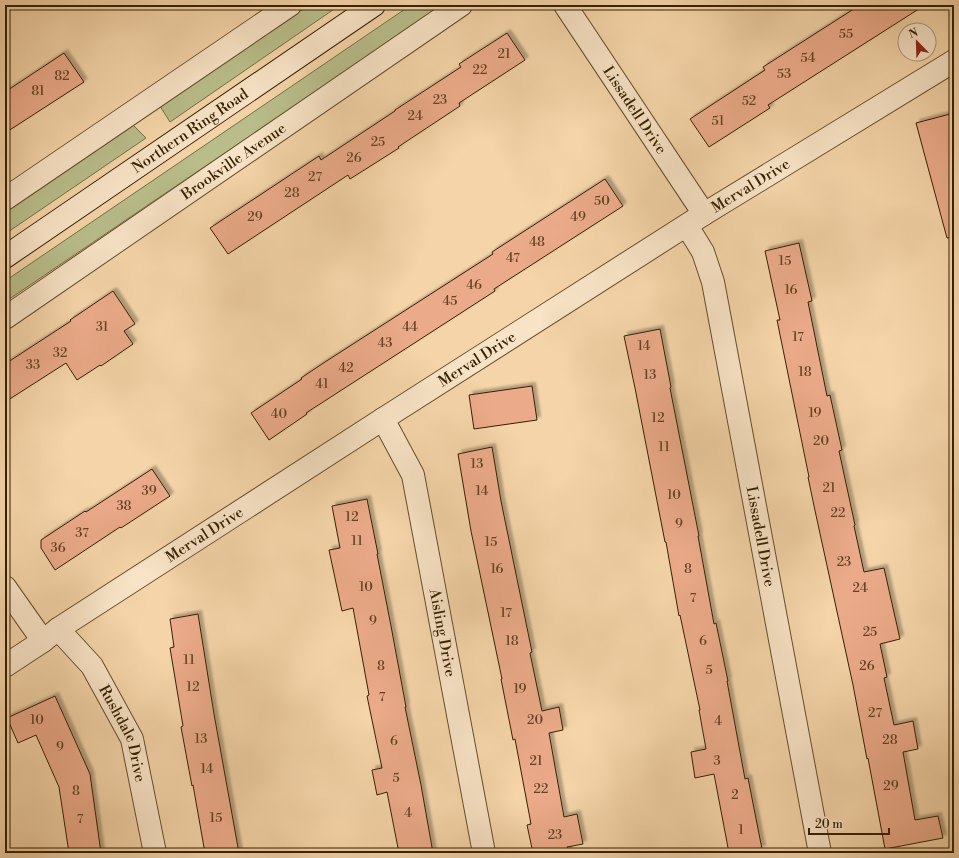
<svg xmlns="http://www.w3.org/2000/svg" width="959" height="858" font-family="'Libre Bodoni',serif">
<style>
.green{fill:#b8bd8a;stroke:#766f46}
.building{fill:#ebaa89;stroke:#352101;filter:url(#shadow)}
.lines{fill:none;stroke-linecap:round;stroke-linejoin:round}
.street-casing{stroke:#654e2b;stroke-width:24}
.secondary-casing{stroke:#352101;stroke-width:24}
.street{stroke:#f8e3c6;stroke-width:22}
.secondary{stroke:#f8e3c6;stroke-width:22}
.labels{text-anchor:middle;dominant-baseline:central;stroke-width:3;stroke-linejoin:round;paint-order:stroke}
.number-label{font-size:13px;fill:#624323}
.street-label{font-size:15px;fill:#352101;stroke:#f8e3c6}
</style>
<defs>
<filter id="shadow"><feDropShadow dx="3.5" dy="-3.5" stdDeviation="1" flood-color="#0004"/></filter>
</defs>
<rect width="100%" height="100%" fill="#f4d4a8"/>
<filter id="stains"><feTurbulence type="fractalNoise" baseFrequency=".005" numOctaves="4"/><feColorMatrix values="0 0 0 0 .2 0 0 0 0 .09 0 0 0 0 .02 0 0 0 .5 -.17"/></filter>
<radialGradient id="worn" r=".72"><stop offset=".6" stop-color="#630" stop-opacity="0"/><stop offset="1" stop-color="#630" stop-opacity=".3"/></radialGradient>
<path class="green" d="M309,5H340L170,122L160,106Z
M411,5H443L5,302V281Z
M133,125L146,138L5,234V210Z"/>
<path class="building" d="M860,5H925L768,105L770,108L709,147L690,119L765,70L763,67Z
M507,33L525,60L459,103L460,106L398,147L399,148L350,179L348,175L228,254L210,228L319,156L321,160L395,111V110L461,67L459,64Z
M64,53L84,82L5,133V92Z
M954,113V237L947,238L916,123Z
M605,179L623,206L494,289L495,291L447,322L306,413L307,414L269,440L251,413L302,379L301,378L325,362L493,254L492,252Z
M799,243L812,301L808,302L827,396L830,395L842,450L839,451L855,525L854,526L864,572L884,568L900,639L880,644L887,677L884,678L894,725L913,721L918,749L903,752L915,820L938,816L943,838L885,849L868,758L867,759L853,685L814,506L808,477H809L777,320H780L765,251Z
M113,291L135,324L124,331L133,344L101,366L100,365L77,380L66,363L5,402V364L71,321L70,320Z
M660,329L671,387L670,388L699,536H698L714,624L716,623L728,681H727L745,779L748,778L762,849L739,853H729L714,774L695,778L691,752L706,749L699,710H700L680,615L679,616L666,542H665L635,388L624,336Z
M532,386L537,420L474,429L469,395Z
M492,447L501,501L532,652L530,653L542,711L559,707L563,730L549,733L564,817L577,814L583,844L567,847L569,853H533L527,825L531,824L515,739L513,740L501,679H502L471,531L458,454Z
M152,469L170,496L121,528L120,527L55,570L41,548V540L85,511L86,512Z
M367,499L378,554H377L391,626L406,707H405L421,785L433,853H399L387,792L377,795L372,770L382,768L367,696L369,695L358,635L353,608L342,611L329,550L340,548L332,506Z
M198,614L214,714L239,853H205L193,785L192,786L181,727L183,726L170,648L174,647L170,619Z
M55,696L90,774L101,853H69L59,787L36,735L18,743L7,718Z"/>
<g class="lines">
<g class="street-casing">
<g id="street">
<path id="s1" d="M565,5L704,214"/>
<path d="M5,199L290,5"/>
<path id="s2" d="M687,226L703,252L713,282L820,853"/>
<path id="s3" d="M5,318L461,5"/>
<path id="s4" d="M383,419L413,475L484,853"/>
<path d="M5,587L43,641"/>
<path id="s5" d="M58,629L92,666L132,739L155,853"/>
<path id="s6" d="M5,666L43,641L58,629L383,419L704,214L954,61"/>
</g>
</g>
<g class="secondary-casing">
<g id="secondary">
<path id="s7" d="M5,257L374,5"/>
</g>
</g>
<use href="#street" class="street"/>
<use href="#secondary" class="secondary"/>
</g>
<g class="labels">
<g class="number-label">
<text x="846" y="34">55</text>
<text x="504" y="54">21</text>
<text x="808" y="58">54</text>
<text x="480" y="70">22</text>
<text x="784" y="74">53</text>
<text x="62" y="76">82</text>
<text x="38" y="91">81</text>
<text x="440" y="100">23</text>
<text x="749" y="101">52</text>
<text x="415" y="116">24</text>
<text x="718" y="121">51</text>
<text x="378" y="142">25</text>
<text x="354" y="158">26</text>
<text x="315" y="177">27</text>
<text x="292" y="193">28</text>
<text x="602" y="201">50</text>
<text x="255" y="217">29</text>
<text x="578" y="217">49</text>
<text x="537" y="242">48</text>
<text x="513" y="258">47</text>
<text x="785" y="261">15</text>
<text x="474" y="285">46</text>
<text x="791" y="290">16</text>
<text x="450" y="301">45</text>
<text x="102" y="327">31</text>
<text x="410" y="327">44</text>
<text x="798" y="337">17</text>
<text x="385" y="343">43</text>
<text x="644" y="346">14</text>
<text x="60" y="353">32</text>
<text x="33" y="365">33</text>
<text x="346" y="368">42</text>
<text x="805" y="372">18</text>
<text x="650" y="375">13</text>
<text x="322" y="384">41</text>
<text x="815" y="413">19</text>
<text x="279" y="414">40</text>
<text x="658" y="418">12</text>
<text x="821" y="441">20</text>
<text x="664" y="447">11</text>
<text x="477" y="464">13</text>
<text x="829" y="488">21</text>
<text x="149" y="491">39</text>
<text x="482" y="491">14</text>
<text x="674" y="495">10</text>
<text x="124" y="506">38</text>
<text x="838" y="513">22</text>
<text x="352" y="517">12</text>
<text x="679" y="524">9</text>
<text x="82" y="533">37</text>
<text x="357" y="541">11</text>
<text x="491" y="542">15</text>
<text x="58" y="548">36</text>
<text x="844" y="562">23</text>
<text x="497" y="569">16</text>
<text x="688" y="569">8</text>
<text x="366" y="587">10</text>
<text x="860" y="588">24</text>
<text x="693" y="598">7</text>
<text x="506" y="613">17</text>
<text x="373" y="621">9</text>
<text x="870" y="632">25</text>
<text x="512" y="641">18</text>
<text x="703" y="641">6</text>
<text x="189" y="660">11</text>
<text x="381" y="666">8</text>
<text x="867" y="666">26</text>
<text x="709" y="670">5</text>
<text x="193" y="687">12</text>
<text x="520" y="689">19</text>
<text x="382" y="697">7</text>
<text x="875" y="713">27</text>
<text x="37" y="720">10</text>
<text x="535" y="720">20</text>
<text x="718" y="721">4</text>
<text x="201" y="739">13</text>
<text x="890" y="740">28</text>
<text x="394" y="741">6</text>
<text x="60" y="747">9</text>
<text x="536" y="761">21</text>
<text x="717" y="761">3</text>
<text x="207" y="769">14</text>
<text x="396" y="778">5</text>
<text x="891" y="786">29</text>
<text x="541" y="789">22</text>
<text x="76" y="791">8</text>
<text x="735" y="795">2</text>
<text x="408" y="813">4</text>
<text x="216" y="818">15</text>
<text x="80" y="819">7</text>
<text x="741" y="830">1</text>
<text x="555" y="835">23</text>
</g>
<g class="street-label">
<text stroke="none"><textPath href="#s1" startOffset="126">Lissadell Drive</textPath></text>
<text stroke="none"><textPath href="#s7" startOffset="224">Northern Ring Road</textPath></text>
<text stroke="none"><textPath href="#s3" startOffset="277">Brookville Avenue</textPath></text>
<text stroke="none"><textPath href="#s6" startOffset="887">Merval Drive</textPath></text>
<text stroke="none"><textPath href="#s6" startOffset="563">Merval Drive</textPath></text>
<text stroke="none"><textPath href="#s6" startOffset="239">Merval Drive</textPath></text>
<text stroke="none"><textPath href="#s2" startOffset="321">Lissadell Drive</textPath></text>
<text stroke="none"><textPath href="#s4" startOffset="224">Aisling Drive</textPath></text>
<text stroke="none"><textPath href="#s5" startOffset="125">Rushdale Drive</textPath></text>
</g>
</g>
<rect width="959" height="858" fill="none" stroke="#f4d4a8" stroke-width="20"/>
<rect x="6" y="6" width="947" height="846" fill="none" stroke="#352101" stroke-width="2"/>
<rect x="10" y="10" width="939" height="838" fill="none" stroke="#352101"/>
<g transform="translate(917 42) rotate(337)"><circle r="19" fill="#f8e3c6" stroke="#aa9577"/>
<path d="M0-3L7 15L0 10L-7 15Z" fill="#8f2418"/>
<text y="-6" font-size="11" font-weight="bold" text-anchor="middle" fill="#352101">N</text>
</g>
<path d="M809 828v6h80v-6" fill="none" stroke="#352101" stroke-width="2"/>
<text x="815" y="828" font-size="12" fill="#352101" stroke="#f8e3c6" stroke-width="3" paint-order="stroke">20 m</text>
<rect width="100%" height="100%" filter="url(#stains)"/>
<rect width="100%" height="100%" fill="url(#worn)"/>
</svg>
